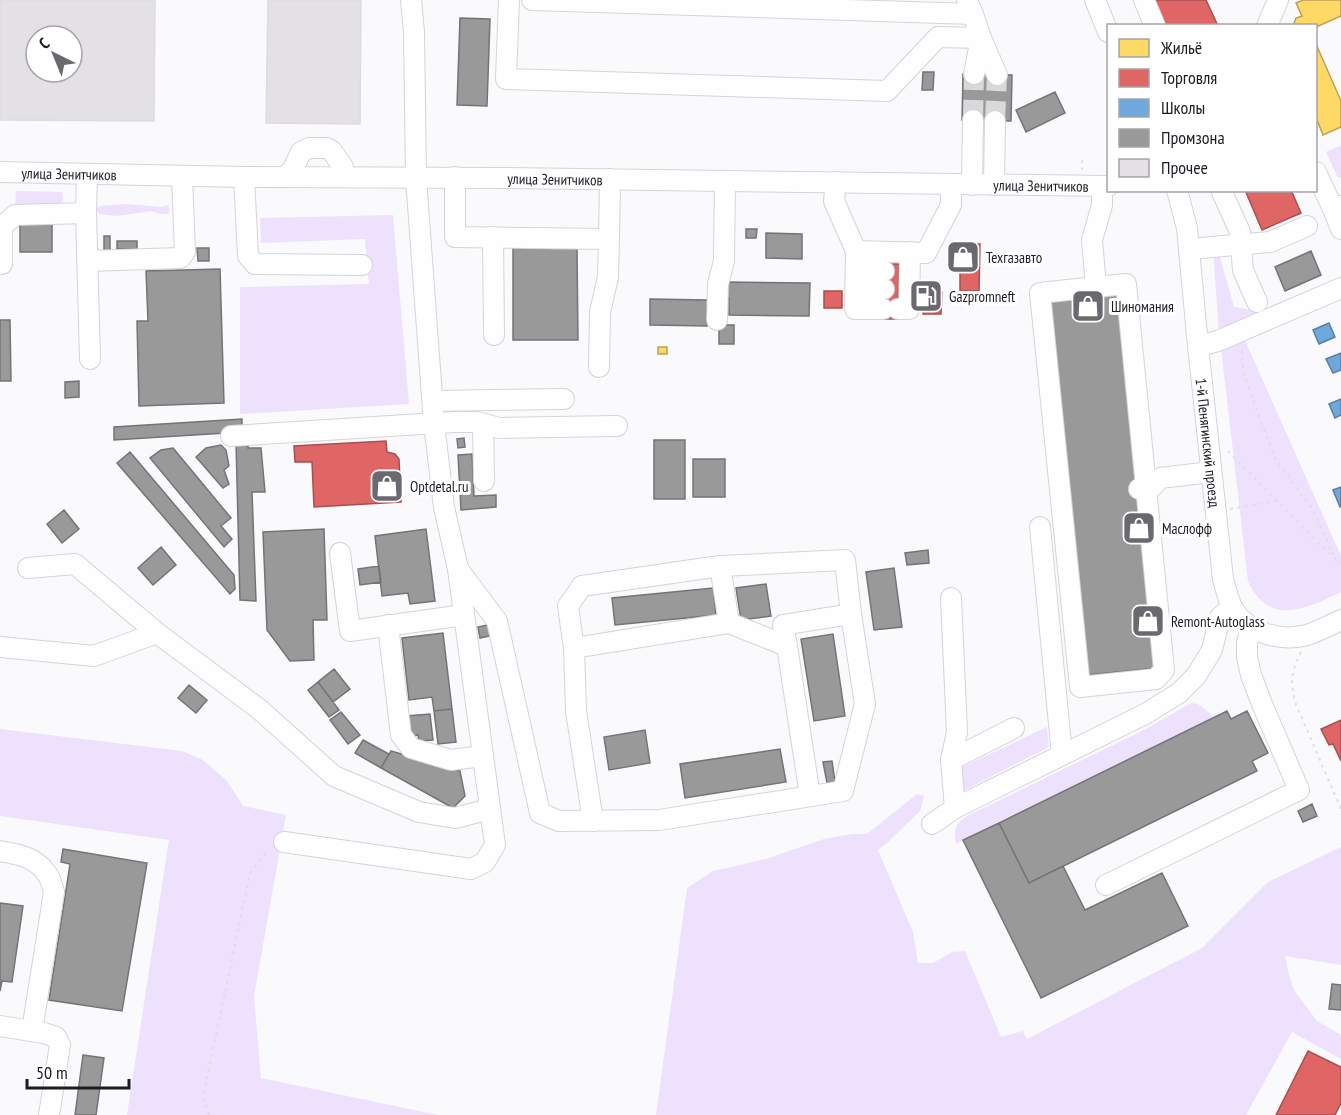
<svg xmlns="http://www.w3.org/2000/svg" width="1341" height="1115" font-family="'PT Sans Narrow',sans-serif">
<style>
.green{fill:#eee1fe}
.homes{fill:#ffd966;stroke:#bca052;stroke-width:1.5}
.shops{fill:#e06666;stroke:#a64f52;stroke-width:1.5}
.schools{fill:#6fa8dc;stroke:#577da4;stroke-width:1.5}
.industry{fill:#999;stroke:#747376;stroke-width:1.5}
.building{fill:#e3e0e6;stroke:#dddbe0;stroke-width:1.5;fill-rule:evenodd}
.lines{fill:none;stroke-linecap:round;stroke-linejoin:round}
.minor-tunnel{stroke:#d9d8db;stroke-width:20;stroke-dasharray:20 10;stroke-linecap:butt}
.minor-casing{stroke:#d5d3d8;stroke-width:22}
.path{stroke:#dfdfdf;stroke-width:2;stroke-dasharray:3 4.5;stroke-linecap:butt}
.minor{stroke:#fefeff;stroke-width:20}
.labels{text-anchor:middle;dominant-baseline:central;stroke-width:6;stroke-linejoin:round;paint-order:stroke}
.street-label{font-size:15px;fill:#1e1a23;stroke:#fff}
.poi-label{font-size:15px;fill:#1e1a23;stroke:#fff;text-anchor:start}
</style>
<rect width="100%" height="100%" fill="#faf9fc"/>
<path class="green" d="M1341,145V177L1338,178L1326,152Z
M16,191L62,192L63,199L60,206L56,207H0H15Z
M128,204L161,207L169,205V214H160L152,211L116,216L99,214L95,208C105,204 117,205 128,204Z
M393,215L409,404L240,414V287L369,284L365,239L261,243L260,218Z
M1218,250L1234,307L1263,312L1219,333L1213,251Z
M1244,338L1341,556V592C1307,609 1268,627 1248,581L1221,348Z
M1191,703L1198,704L1215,717L956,844C953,831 955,824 967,816L1146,729Z
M1047,727L1049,747L959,793L956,770Z
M0,729L182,751L203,760L227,781L243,806L286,815L254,996L261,1078L438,1115H127L169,840L0,816Z
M917,794L924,796L920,811L889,841L878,850L913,932L918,963H933L952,952L965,951L1001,1037L1023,1031L1027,1039L1202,948L1268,882L1341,847V965L1285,956L1289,975L1294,990L1317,1021L1341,1035V1059L1292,1032L1246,1115H656L687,888L713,871L766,859L824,839L852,834H867Z"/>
<path class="homes" d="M1303,0H1341V16L1316,27V26H1293L1296,18L1302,16L1296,3Z
M1316,44L1341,101V127L1323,135L1316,117Z
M658,347H667V354H658Z"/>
<path class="shops" d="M1151,0H1206L1218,26H1163Z
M1245,190H1291L1301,213L1262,230Z
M960,244H980L979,291H960Z
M884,264H899L898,319H884Z
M824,291H842V308H824Z
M923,292H942L941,314H923Z
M386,441L387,452L395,454L399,459L401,502L314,507L312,462H295L294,446Z
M1341,720V761L1333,744L1329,745L1321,729Z
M1308,1051L1341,1067V1103L1335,1115H1276Z"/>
<path class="schools" d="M1329,323L1335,337L1319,344L1313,330Z
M1341,353V370L1333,373L1326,359Z
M1341,399V415L1335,418L1329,404Z
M1341,487V506L1340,507L1333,490Z"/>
<path class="industry" d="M460,18L490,19L487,106L457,105Z
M923,72H934L933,90H922Z
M963,74L1012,75L1011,121L962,120Z
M1055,92L1065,113L1026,132L1016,110Z
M20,223H52V252H20Z
M746,229H757L756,238H746Z
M766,233L802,234V259L766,258Z
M104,236H110V251H104Z
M117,241H137V249H117Z
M197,248H209V261H198Z
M513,248H577L578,340H513Z
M1311,251L1321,275L1285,291L1275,267Z
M220,269L224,403L139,406L137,321H148L146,271Z
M726,282L810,283L809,316L729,315V298H726Z
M1119,294L1157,668L1087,675L1050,301Z
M650,299L708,300L707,326L650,325Z
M0,320H10L11,381H0Z
M719,325H734V344H719Z
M79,381V397L65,398V382Z
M242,419V432L114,440V427Z
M464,438L465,447L458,448L457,439Z
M654,440H685V499H654Z
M236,442H248V448H261L265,492H252L256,601L240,600Z
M221,445L226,450L229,466L224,470L229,484L223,488L196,457L206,448Z
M173,448L231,518L221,526L232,539L224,547L150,458L161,450Z
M130,452L234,575L235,589L230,594L117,463Z
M472,454L474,496L496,495V507L461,510L458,455Z
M693,459H725V497H693Z
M64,510L79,529L62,543L47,524Z
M324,529L327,620H313L314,660L290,661L267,630L263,532Z
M426,529L435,601L410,604L408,593L382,596L375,536Z
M161,547L176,565L153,585L138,568Z
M928,550L929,563L907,565L905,553Z
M379,566L381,582L360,585L358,569Z
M894,568L902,627L874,630L866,572Z
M766,584L771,616L741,620L736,588Z
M713,588L716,615L615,625L612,598Z
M492,624L494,635L480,638L478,627Z
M443,633L452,709L434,711L432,697L409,700L402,638Z
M833,634L845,716L814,721L801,639Z
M334,669L350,689L333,702L318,682Z
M318,682L339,710L329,717L308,690Z
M189,685L207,700L196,713L178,698Z
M452,709L456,742L438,744L434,711Z
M1227,711L1231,719L1247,711L1268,753L1252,761L1257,771L1029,883L999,823Z
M341,712L360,735L348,744L330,720Z
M430,714L433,740L419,741L418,735L408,737L406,716Z
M645,730L650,763L609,770L604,737Z
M363,740L389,754L381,768L355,753Z
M780,749L786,782L685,798L680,764Z
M391,751L460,771L465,796L453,808L381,768Z
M832,761L835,782L827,783L823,762Z
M1312,804L1317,816L1303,822L1298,811Z
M999,823L1029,883L1063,866L1085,910L1162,873L1188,926L1041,998L963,840Z
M63,849L147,863L122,1011L49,1000L70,864L61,862Z
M0,903L23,906L12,982L2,981L0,991Z
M1332,984L1341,985V1010L1329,1009Z
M83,1055L104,1058L96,1115H75Z"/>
<path class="building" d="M0,0H155L154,121L0,120ZM36,36H72V72H36Z
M268,0H361L360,124L266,123Z"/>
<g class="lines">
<path class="minor-tunnel" d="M973,120L974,74
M995,121L997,75"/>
<g class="minor-casing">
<g id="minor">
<path d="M509,0L506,79L887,91L938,37L981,38"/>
<path d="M532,0L973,14"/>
<path d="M967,0L973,14L981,38L997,75"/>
<path d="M1095,0L1108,32"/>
<path d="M1144,0L1155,26"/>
<path d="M1267,26L1278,0"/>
<path d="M974,74L981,38"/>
<path id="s1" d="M0,172L244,177L503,178L1108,186"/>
<path d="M1316,172L1333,209"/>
<path d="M87,174L86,213L90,359"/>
<path d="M244,177L248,256L255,264L362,265"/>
<path d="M285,177L293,169L301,152L309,148H327L332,151L343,167L344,177"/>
<path d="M455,177V237L609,239L610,179"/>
<path d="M836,182L834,201L856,251L926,253L951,205V185"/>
<path d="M972,185L973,120"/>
<path d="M994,185L995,121"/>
<path id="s2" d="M1177,190L1187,228L1198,346L1223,579C1226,589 1228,600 1233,609C1248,633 1280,642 1307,635C1319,631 1330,625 1341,620"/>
<path d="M1222,192L1240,232L1243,270L1257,302"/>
<path d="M1341,206L1333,209L1341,229"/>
<path d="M0,227H2L15,215L86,213"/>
<path d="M493,237L494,335"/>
<path d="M1189,249L1270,242L1307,226"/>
<path d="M856,251L855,309H883"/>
<path d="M87,261L180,258L185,252L182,176"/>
<path d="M0,264H2V227"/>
<path d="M856,270L884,271"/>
<path d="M1096,287L1126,284L1164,670L1156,679L1080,687L1040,293L1096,287L1092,240L1102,205V186"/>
<path d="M856,289H884"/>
<path d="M898,309H909L910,252"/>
<path d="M717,320L718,284L724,261L725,181"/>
<path d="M1198,346L1218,341L1341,288"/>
<path d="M599,367L600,312L608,277L609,239"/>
<path d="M433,401L564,399"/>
<path d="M483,424L484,481"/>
<path d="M231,436L454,422H477L499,428L617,426"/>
<path d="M1139,489L1152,487L1160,478L1211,472"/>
<path d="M1040,527L1062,755"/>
<path d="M340,553L350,631L464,615"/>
<path d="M720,566L729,623"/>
<path d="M28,568L75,564L157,633"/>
<path d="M458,569L497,621L540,813L559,821L659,820L843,791L865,704L851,614L845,560L720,566L582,586L568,606L574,648"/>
<path d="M951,598L957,732L951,760L955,808"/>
<path d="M388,625L401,735L411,748L451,760L483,756"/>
<path d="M787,646L783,625L851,614"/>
<path d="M0,647L94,656L157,633L259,709L334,776L419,812L455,818L490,809"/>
<path d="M951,760L1014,728"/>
<path d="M593,821L576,711L574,648L729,623L787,646L810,796"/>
<path d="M932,824L955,808L1145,714L1179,693L1196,676L1212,650L1220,617L1232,608"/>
<path d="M284,842L471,869L485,862L495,845L458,569L444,507L434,424L416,178L414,32L411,0"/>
<path d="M0,851C18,854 36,857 47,874C51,879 52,886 54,892L32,1031"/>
<path d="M1106,885L1299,790L1262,704L1251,675L1247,657V643L1251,628"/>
<path d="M0,1026L44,1033L56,1037L60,1045L49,1115"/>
</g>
</g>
<path class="path" d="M1082,160V170
M1242,350L1243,371L1258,414L1276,460L1311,507L1323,531L1336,561
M1228,451L1319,544L1341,564
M1230,509L1278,501
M1301,652C1291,673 1290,679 1295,702L1341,809
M209,1115L203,1097L250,873L266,853L269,851"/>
<use href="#minor" class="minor"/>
</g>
<defs>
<g id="shop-square" transform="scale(1.725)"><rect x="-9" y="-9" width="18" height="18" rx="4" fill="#6b686f" stroke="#fff"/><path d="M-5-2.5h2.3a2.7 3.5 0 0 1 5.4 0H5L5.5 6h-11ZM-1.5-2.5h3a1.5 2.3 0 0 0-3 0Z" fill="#fff"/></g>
<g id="fuel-square" transform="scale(1.725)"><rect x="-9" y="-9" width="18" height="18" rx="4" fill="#6b686f" stroke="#fff"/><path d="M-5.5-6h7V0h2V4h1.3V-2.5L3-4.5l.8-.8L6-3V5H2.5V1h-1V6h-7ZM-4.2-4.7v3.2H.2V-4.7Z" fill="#fff"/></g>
</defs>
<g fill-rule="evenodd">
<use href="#shop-square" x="963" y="257"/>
<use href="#fuel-square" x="926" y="296"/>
<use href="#shop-square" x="1088" y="306"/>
<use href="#shop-square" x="387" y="486"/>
<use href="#shop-square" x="1139" y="528"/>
<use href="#shop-square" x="1148" y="621"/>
</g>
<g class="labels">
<g class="street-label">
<text stroke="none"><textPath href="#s1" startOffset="69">улица Зенитчиков</textPath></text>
<text stroke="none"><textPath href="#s1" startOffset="555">улица Зенитчиков</textPath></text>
<text stroke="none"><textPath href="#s1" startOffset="1041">улица Зенитчиков</textPath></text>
<text stroke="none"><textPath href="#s2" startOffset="255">1-й Пенягинский проезд</textPath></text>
</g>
<g class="poi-label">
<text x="986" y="257">Техгазавто</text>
<text x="949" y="296">Gazpromneft</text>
<text x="1111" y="306">Шиномания</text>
<text x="410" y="486">Optdetal.ru</text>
<text x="1162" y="528">Маслофф</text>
<text x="1171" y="621">Remont-Autoglass</text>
</g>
</g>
<rect x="1107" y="24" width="210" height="168" fill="#ffffff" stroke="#a5a3a7" stroke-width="1.5"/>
<rect x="1119" y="39" width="30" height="18" fill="#ffd966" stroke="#a5a3a7" stroke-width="1.5"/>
<text x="1161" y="54" font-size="18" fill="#1e1a23">Жильё</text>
<rect x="1119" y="69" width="30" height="18" fill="#e06666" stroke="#a5a3a7" stroke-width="1.5"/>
<text x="1161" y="84" font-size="18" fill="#1e1a23">Торговля</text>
<rect x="1119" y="99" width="30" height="18" fill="#6fa8dc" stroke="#a5a3a7" stroke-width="1.5"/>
<text x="1161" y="114" font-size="18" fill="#1e1a23">Школы</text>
<rect x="1119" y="129" width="30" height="18" fill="#999999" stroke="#a5a3a7" stroke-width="1.5"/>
<text x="1161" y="144" font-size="18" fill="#1e1a23">Промзона</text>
<rect x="1119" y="159" width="30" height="18" fill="#e3e0e6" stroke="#a5a3a7" stroke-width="1.5"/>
<text x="1161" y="174" font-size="18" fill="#1e1a23">Прочее</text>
<g transform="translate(54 54) rotate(317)"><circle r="28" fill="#ffffff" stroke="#a5a3a7" stroke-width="1.5"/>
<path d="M0-4.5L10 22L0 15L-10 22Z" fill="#6b686f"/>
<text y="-9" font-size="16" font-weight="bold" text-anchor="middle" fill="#1e1a23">С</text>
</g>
<path d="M27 1079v9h102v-9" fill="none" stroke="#1e1a23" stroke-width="3"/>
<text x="36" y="1079" font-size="18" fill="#1e1a23" stroke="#ffffff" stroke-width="4.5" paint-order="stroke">50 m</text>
</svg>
